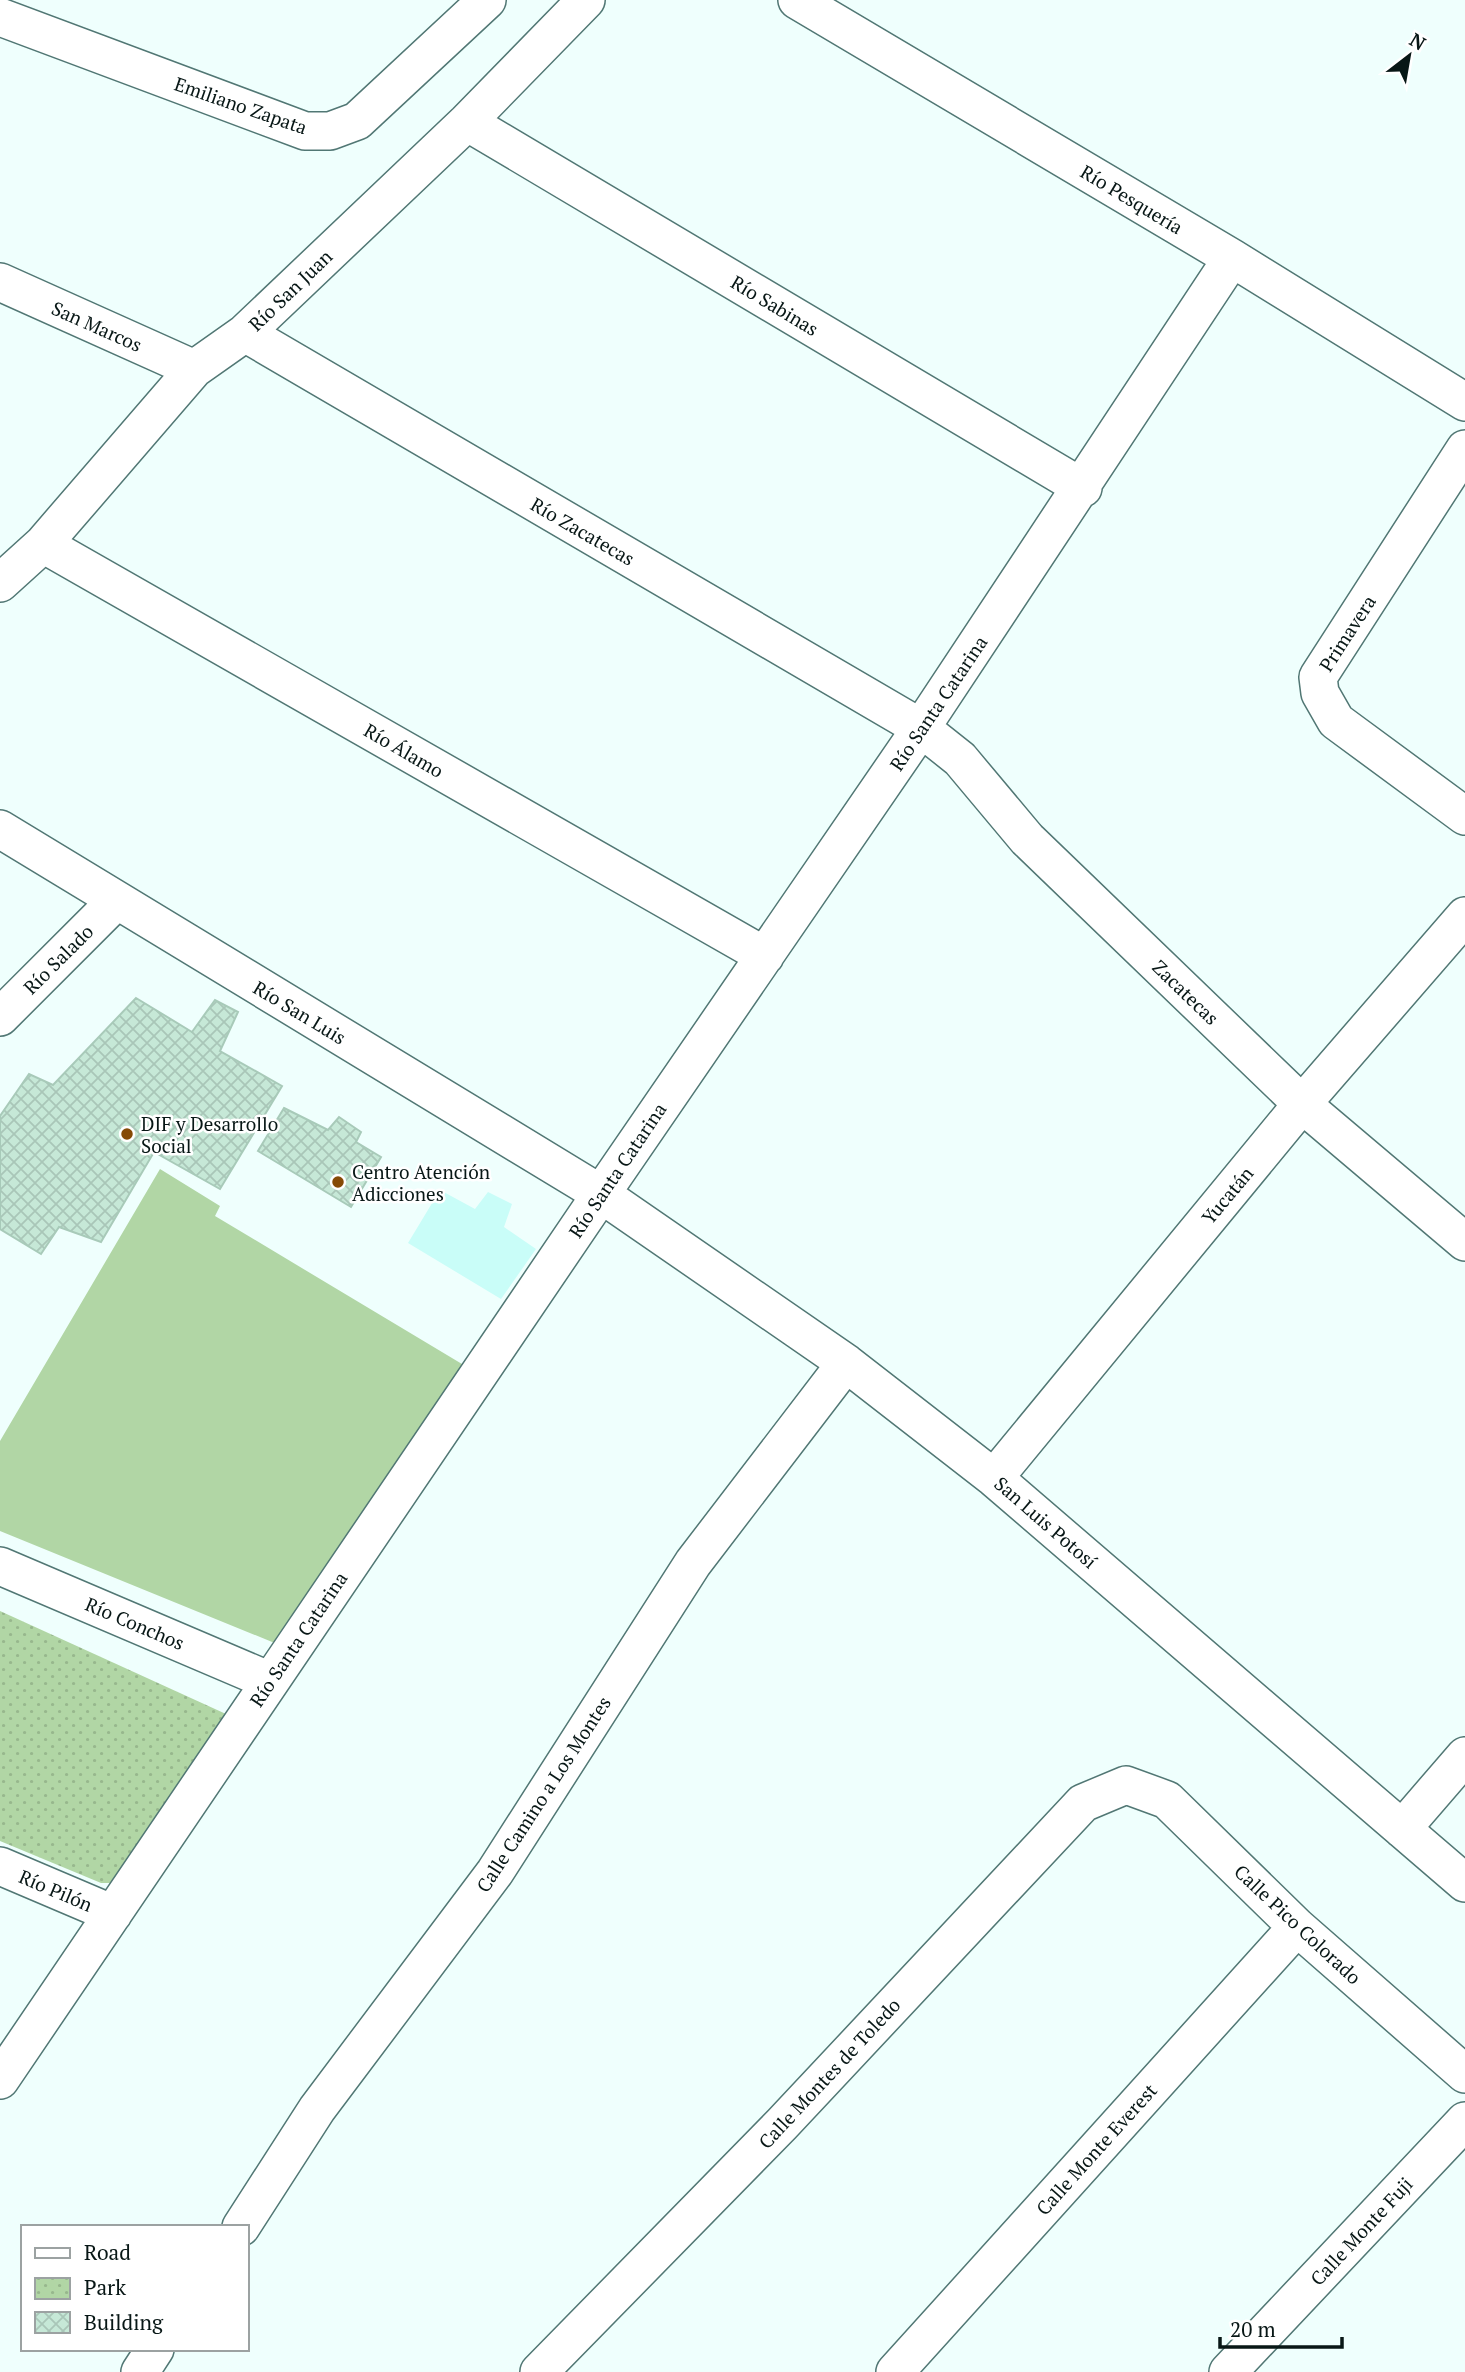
<svg xmlns="http://www.w3.org/2000/svg" width="1465" height="2372" font-family="'PT Serif',serif">
<style>
.built{fill:#c9fdf8}
.grass{fill:#b1d6a5}
.park{fill:url(#park-dots)}
.building{fill:url(#building-cross-hatch);stroke:#a8cab9;stroke-width:2}
.lines{fill:none;stroke-linecap:round;stroke-linejoin:round}
.minor-casing{stroke:#517774;stroke-width:40}
.minor{stroke:#fff;stroke-width:37}
.poi-dot{fill:#864a06;stroke:#fff;stroke-width:2.5}
.labels{text-anchor:middle;dominant-baseline:central;stroke-width:5;stroke-linejoin:round;paint-order:stroke}
.street-label{font-size:19px;fill:#081716;stroke:#fff}
.poi-label{font-size:19px;fill:#081716;stroke:#fff;text-anchor:start}
</style>
<defs>
<pattern id="park-dots" width="8" height="8" patternUnits="userSpaceOnUse" patternTransform="scale(1.75)"><rect width="8" height="8" fill="#b1d6a5"/><path d="M2 2h.1M6 6h.1" fill="none" stroke="#97b78d" stroke-width="1.8" stroke-linecap="round"/></pattern>
<pattern id="building-cross-hatch" width="8" height="8" patternUnits="userSpaceOnUse" patternTransform="scale(1.75)"><rect width="8" height="8" fill="#c6e8d7"/><path d="M0 0l8 8M0 8l8-8" fill="none" stroke="#a9c6b8"/></pattern>
</defs>
<rect width="100%" height="100%" fill="#effffd"/>
<path class="built" d="M440,1190L475,1209L488,1192L512,1204L504,1227L536,1249L501,1299L408,1243Z"/>
<path class="grass" d="M160,1169L220,1206L215,1216L467,1367L277,1644L0,1531V1441Z"/>
<path class="park" d="M0,1611L226,1714L122,1883H101L0,1841Z"/>
<path class="building" d="M136,998L192,1032L215,1000L238,1012L220,1051L282,1086L220,1189L154,1152L101,1242L59,1227L41,1254L0,1229V1116L29,1074L53,1085Z
M284,1108L328,1130L339,1117L361,1132L356,1142L381,1157L351,1207L258,1151Z"/>
<g class="lines">
<g class="minor-casing">
<path id="minor" d="M797,0L1232,258L1465,402
M0,17L305,131H330L357,121L487,0
M467,122L1083,488
M0,282L194,369
M245,333L921,728L960,759L1027,839L1302,1104L1465,1242
M1465,449L1318,677L1320,693L1336,721L1465,816
M43,544L765,956
M0,583L43,544L194,369L245,333L467,122L586,0
M0,829L601,1194L846,1363L994,1478L1465,1883
M0,1017L116,901
M994,1478L1302,1104L1465,916
M0,1566L270,1681
M1402,1829L1465,1756
M0,1866L113,1914
M0,2080L601,1194L921,728L1232,258
M241,2227L317,2109L495,1872L693,1563L846,1363
M140,2372L155,2349
M539,2372L782,2124L1083,1803L1126,1785L1167,1800L1297,1927L1465,2074
M895,2372L1297,1927
M1228,2372L1465,2121"/>
</g>
<use href="#minor" class="minor"/>
</g>
<g class="poi-dot">
<circle cx="127" cy="1134" r="7"/>
<circle cx="338" cy="1182" r="7"/>
</g>
<g class="labels">
<g class="street-label">
<text transform="translate(241 105) rotate(19)">Emiliano Zapata</text>
<text transform="translate(1132 199) rotate(31)">Río Pesquería</text>
<text transform="translate(290 290) rotate(-44)">Río San Juan</text>
<text transform="translate(775 305) rotate(31)">Río Sabinas</text>
<text transform="translate(97 326) rotate(24)">San Marcos</text>
<text transform="translate(583 531) rotate(30)">Río Zacatecas</text>
<text transform="translate(1347 633) rotate(-57)">Primavera</text>
<text transform="translate(938 703) rotate(-56)">Río Santa Catarina</text>
<text transform="translate(404 750) rotate(30)">Río Álamo</text>
<text transform="translate(58 959) rotate(-45)">Río Salado</text>
<text transform="translate(1186 992) rotate(44)">Zacatecas</text>
<text transform="translate(300 1012) rotate(31)">Río San Luis</text>
<text transform="translate(617 1170) rotate(-56)">Río Santa Catarina</text>
<text transform="translate(1227 1195) rotate(-50)">Yucatán</text>
<text transform="translate(1046 1522) rotate(41)">San Luis Potosí</text>
<text transform="translate(135 1623) rotate(23)">Río Conchos</text>
<text transform="translate(298 1639) rotate(-56)">Río Santa Catarina</text>
<text transform="translate(543 1794) rotate(-57)">Calle Camino a Los Montes</text>
<text transform="translate(56 1890) rotate(23)">Río Pilón</text>
<text transform="translate(1298 1924) rotate(43)">Calle Pico Colorado</text>
<text transform="translate(829 2073) rotate(-47)">Calle Montes de Toledo</text>
<text transform="translate(1096 2149) rotate(-48)">Calle Monte Everest</text>
<text transform="translate(1361 2231) rotate(-47)">Calle Monte Fuji</text>
</g>
<g class="poi-label">
<text x="141" y="1123">DIF y Desarrollo<tspan x="141" dy="22">Social</tspan></text>
<text x="352" y="1171">Centro Atención<tspan x="352" dy="22">Adicciones</tspan></text>
</g>
</g>
<rect x="21" y="2225" width="228" height="126" fill="#ffffff" stroke="#9ca2a2" stroke-width="2"/>
<rect x="35" y="2248" width="35" height="10" fill="#ffffff" stroke="#9ca2a2" stroke-width="2"/>
<text x="84" y="2260" font-size="21" fill="#081716">Road</text>
<rect x="35" y="2278" width="35" height="21" fill="url(#park-dots)" stroke="#9ca2a2" stroke-width="2"/>
<text x="84" y="2295" font-size="21" fill="#081716">Park</text>
<rect x="35" y="2312" width="35" height="21" fill="url(#building-cross-hatch)" stroke="#9ca2a2" stroke-width="2"/>
<text x="84" y="2330" font-size="21" fill="#081716">Building</text>
<g transform="translate(1409 56) rotate(31)" stroke="#ffffff" stroke-width="5" paint-order="stroke">
<path d="M0-5L12 26L0 18L-12 26Z" fill="#081716"/>
<text y="-10" font-size="19" font-weight="bold" text-anchor="middle" fill="#081716">N</text>
</g>
<path d="M1220 2337v10h122v-10" fill="none" stroke="#081716" stroke-width="3.5"/>
<text x="1230" y="2337" font-size="21" fill="#081716" stroke="#ffffff" stroke-width="5" paint-order="stroke">20 m</text>
</svg>
